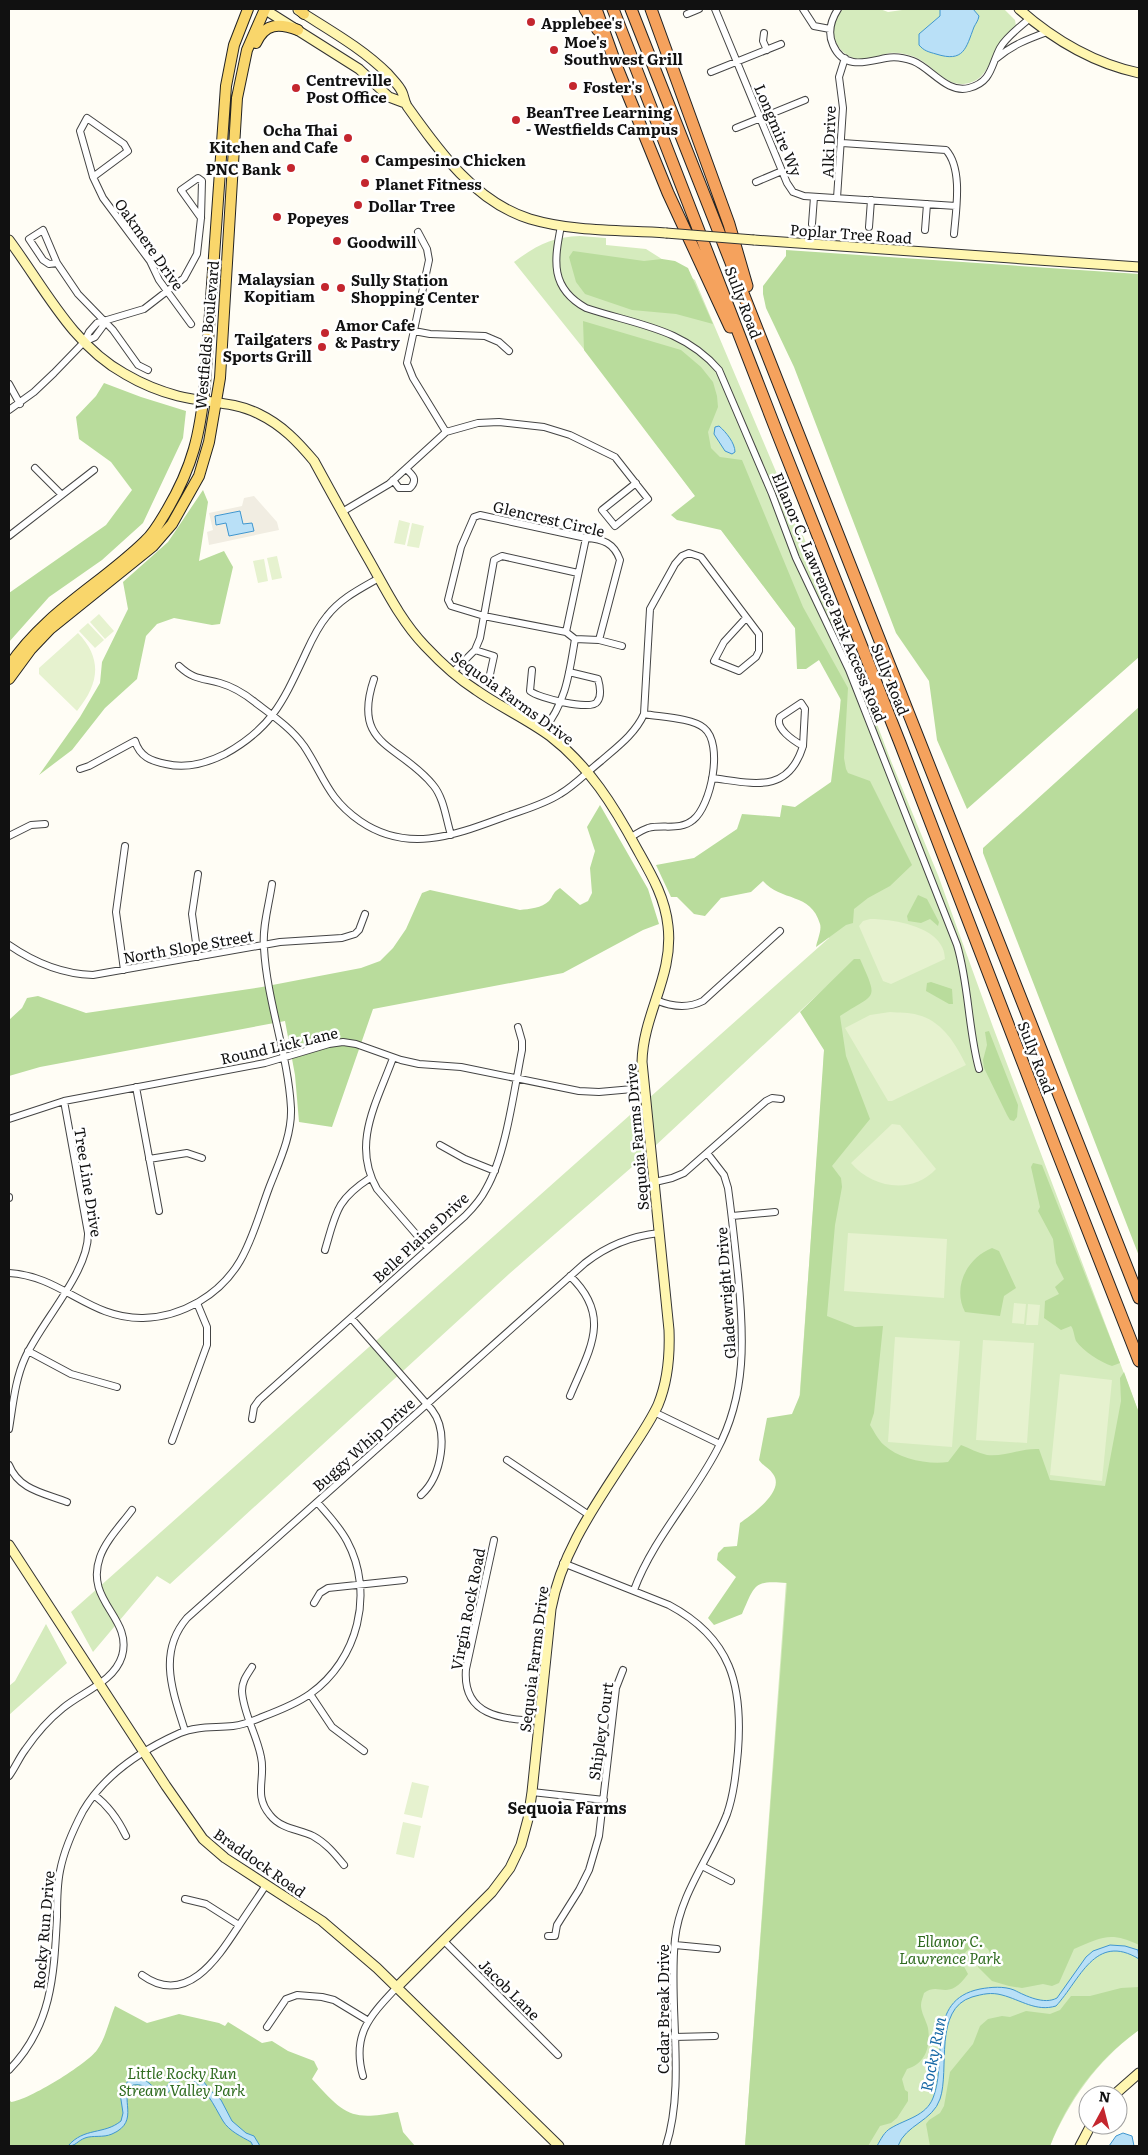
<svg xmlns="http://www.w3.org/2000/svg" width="1148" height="2155" font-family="Literata,serif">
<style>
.green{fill:#d5ebbd}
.forest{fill:#b9dc9c}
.pitch{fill:#e6f2cf}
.plaza{fill:#f1ede2;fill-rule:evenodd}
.water{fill:#b9e0f7;stroke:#3f96cf}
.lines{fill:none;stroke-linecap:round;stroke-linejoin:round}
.street-casing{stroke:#444;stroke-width:8}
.secondary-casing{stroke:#333;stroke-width:11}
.primary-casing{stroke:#222;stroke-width:12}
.highway-casing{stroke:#222;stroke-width:13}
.street{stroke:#fff;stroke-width:6}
.secondary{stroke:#fff6b0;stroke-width:9}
.primary{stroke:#f9d66b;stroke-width:10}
.highway{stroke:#f5a25d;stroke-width:11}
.secondary-bridge-casing{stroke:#333;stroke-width:11;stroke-linecap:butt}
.secondary-bridge{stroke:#fff6b0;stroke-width:9}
.poi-dot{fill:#c4262e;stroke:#fff;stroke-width:2}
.labels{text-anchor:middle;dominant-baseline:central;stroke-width:5;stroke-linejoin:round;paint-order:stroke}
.poi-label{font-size:15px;font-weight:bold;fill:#111;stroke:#fff;text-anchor:start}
.street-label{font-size:15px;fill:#111;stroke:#fff}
.park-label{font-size:15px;font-style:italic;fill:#2f6b1f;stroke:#fff}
.neighbourhood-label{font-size:16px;font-weight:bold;fill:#111;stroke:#fff}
.water-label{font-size:16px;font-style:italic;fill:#1768a6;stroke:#fff}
</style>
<rect width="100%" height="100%" fill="#fffdf5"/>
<path class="green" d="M843,9H880L888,12L909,9H1004L1015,20L1016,26C1010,34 1003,42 997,50C990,61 986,77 972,82C946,92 934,63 912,56C905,54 897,52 890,53C882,54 875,58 868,59C849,62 833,48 833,28C833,21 836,14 843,9Z
M580,236L606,238V245L646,249L695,280L823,583L891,761L938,875L993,1027L1139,1413V2030C1098,2060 1070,2099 1050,2146H745L823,1073L827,986L640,1160L509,1274L170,1584L157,1576L93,1652L71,1612L829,938L841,689L595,363L514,262C537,245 552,237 580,236Z
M46,1624L67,1663L9,1715V1686L15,1681Z"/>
<path class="forest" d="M786,250L1139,274V657L967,809L937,740L929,681L896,633L794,367L766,308L763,294V286L786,256Z
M573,251L644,261L662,259L675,261L688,268L713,324L676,314L632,310L585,294L576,282L569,257Z
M583,321L681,350L701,367L713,382L717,396L718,407L708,432L711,448L720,457L742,460L803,607L848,688L844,758L846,769L848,773L870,781L912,865L890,886L868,898L854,909L853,923L846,925L816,947C817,941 822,930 820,924C811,892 781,902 763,881L751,892L721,898L705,916L694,914L677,897H671L656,865L694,858L737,829L742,814L780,817L782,805L795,807L831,782L841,700L819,660L806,669H797L795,628L721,530L677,520L671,515L695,496L584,350Z
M104,383L141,397L186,411L183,438L143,523L102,560L49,597L9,642V593L106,525L132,490L111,462L79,439L76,417L96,396Z
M203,490L208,502L199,561L224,551L233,567L220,624L212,625L174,618L157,624L146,636L137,679L105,708L72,750L39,775L80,717L100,683L102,662L128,609L123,582L168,542Z
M1139,707V1256L983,853V848Z
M600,805L648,889L659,924L643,930L563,973L373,1009L332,1127L299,1122L295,1075L285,1021L40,1067L9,1076V1020L22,1008L27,998L38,996L86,1013L262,987L361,968L380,961L393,948L406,929L422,893L430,890L520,910C529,909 542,908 549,901C554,895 552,893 560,888L580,905L588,901L592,893L590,868L595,851L587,827Z
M918,895L927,899L939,922L938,926L930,919L921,923L908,921L907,916Z
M854,959H860C879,1002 876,992 840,1016L846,1056L870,1119L832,1166L841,1178L842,1187L835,1225L827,1316L855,1327L883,1326L874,1413L870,1425C874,1431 878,1440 884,1445C899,1459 928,1465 948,1462L961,1445C969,1448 978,1453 987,1455C1004,1457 1021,1448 1039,1449L1050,1480L1105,1486L1121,1401L1120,1378L1124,1372L1139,1413V1945C1111,1931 1101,1937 1074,1949L1059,1983L1052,1986L1043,1984L1022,1988L1009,1986L992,1981L978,1967L979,1961L983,1959H988L991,1955L988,1949L983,1945C972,1946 964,1950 961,1961L968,1974C947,2003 940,1981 924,1993C923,1997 921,2001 921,2005C921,2013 926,2020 928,2028C931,2047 925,2064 907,2069L902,2079L905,2090L908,2092V2101L897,2118L891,2123L880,2126L868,2146H745L787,1583C753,1580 755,1585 742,1614L714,1625L708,1618L736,1577L717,1560L718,1553L724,1547L737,1546L740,1523C751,1515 786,1491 773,1474C769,1468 763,1466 759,1460L767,1418L792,1414L800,1395L824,1050L800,1012Z
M931,982L952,989L953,1004H949L926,991L927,983Z
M989,1031L1018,1105L1017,1117L1014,1121L1010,1120L1007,1115L984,1068L983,1060L987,1045L985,1032Z
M1033,1163L1042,1165L1120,1363L1112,1366C1100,1362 1083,1351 1076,1341C1074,1336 1074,1330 1071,1326L1061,1330L1044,1318L1045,1301L1059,1294L1055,1287L1064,1279L1056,1263L1053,1239L1038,1211L1040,1207L1031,1167Z
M992,1248L999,1251L1016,1288L1004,1296L1000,1316L965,1312C952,1287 967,1258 992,1248Z
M1139,1987V2030C1098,2059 1068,2099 1050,2146H930L926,2124L929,2120L940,2113L944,2106L950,2072L973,2044L980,2026L988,2019L1002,2016L1010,2017L1026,2011L1050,2014L1060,2010L1071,1996H1090L1121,1988Z
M115,2006L147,2023L179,2014L219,2023L225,2026L228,2022L262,2043L272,2041L288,2051L314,2061L318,2069L312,2079C345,2115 350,2121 398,2112L403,2132L415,2146H9V2099L11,2102C29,2100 87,2064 97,2050C105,2040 110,2018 115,2006Z"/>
<path class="pitch" d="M399,520L410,523L405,545L394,543Z
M412,523L424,526L419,548L407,546Z
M277,556L282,578L272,580L267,558Z
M264,559L268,581L258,583L253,561Z
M99,614L114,631L105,639L90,622Z
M88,623L104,640L95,648L79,631Z
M78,633C103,659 99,684 77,711L39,674V668Z
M870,919C894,919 945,927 945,959L891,984L883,981L859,926L863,921Z
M890,1012C899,1013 909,1012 918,1015C942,1021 956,1044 966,1065L892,1101H888L845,1028L870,1015Z
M892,1124L900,1125L936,1169C912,1195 872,1188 851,1163Z
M848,1233L947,1239L944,1298L844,1291Z
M1014,1303L1026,1304L1024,1324L1012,1323Z
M1028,1304L1040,1305L1038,1325H1026Z
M895,1337L960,1341L952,1447L888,1442Z
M983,1340L1034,1343L1027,1443L976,1440Z
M1060,1374L1112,1380L1102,1481L1050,1475Z
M412,1782L429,1786L422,1818L404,1814Z
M403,1822L421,1826L414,1858L396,1854Z"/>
<path class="plaza" d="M254,496L277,522L279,530L209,545L207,532L213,530L209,513L242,506L244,498ZM240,511L243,525L226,523L215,516Z"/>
<path class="water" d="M940,9H973L979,16C978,21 976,23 974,27C966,48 964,63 936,54C929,52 924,51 919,45V34L940,16Z
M719,426C726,432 735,443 735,452L732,454L725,451L714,434L715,427Z
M240,511L243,524L252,523L254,531L229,536L226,523L216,525L215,516Z
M1110,1945L1125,1946L1138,1950L1139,1959C1095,1932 1080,1980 1056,2006C1036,2012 1021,2000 1002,1995C991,1992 983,1994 972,1997C933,2009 950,2070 940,2099C933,2121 905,2125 898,2146H877C881,2139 884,2132 891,2128C906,2119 926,2116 933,2098C948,2060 925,2000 980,1989C991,1987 1004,1986 1014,1990C1026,1996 1044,2005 1057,1998L1086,1957L1093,1951Z
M191,2070L197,2073L210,2090L221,2100L232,2121L246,2133L254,2136L260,2146H253L251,2142C242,2137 229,2131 223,2121C214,2106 205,2084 186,2077C175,2081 169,2096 161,2096C150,2097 149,2082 133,2085C117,2097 142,2121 112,2134C103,2138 93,2135 85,2138C77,2141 76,2146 68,2146C84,2127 104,2135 121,2121L123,2113L120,2093L128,2081L144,2079L156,2089L163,2091L175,2076Z
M1123,2133L1132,2136L1134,2146H1109L1116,2136Z"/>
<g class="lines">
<g class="street-casing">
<path id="street" d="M715,9L787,183L793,192L804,196L956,206
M803,9L814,26L830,29
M838,9C831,20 827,32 833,45C844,70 866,62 886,58C895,56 905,58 913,61C931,68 947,94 969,88C992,82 991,65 1000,48C1006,37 1020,27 1030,18
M687,14L699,9
M764,33L763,41L767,50
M997,58C1012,45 1028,39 1047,32
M711,72L781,44
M736,128L805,100
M842,143L946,150C963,169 956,210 954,234
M93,177L128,151L124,144L87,118L80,131L93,177L103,198L150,261L159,280L191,324
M756,182L782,171
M837,198L843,108L839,77L845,58
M812,224L814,197
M561,226C554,261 550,288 586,308C637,325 683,328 719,370L772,494L796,558L849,670L957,945C969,985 968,1029 979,1069
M869,227L871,200
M925,230L927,204
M418,232L427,249L429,260L407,363L413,378L446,432
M57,263L49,264L43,260L29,239L43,230L57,263L78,294L113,330L138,365L148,370
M414,331L430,334L485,336L499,342L509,351
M84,342L95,337L106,322
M9,384L20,404
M9,410L34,392L54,373L84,342L89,332L97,323L144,309L184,278L197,254L201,218L202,181L198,178L181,190L201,218
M35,468L62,495
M393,480L399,488H410C418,480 413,475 406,469
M342,512L389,484L446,432L478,423L499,422L544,427L570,435L615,457L648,499L615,526L602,510L636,483
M9,536L94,470
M566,632L484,616L451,606L448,600L461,547L474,517L480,515L586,538C603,539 614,543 620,560L599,640L575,639
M599,640L622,646
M475,650L494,656L489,679
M179,666C194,680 202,678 220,683C234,687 245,694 256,703C273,716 291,728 304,746C324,776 327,798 360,821C408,854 455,835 504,817C523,810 543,805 560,794C575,785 587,772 601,761C617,747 635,734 644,714L650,609L675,564L682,556L689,553L701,557L759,634V651L756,657L739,671L714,661L724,642L746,618
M532,670L530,691C538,698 591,711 597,702C602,696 600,686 598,679L569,672
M453,672L475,650L480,638L494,560L502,556L578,573
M374,679C351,747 400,744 433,785C444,798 446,819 451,835
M801,703L805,709L803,746C794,741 774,728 780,717Z
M543,731C566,702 569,675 575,639L566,632L586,538
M80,769L89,766L135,741C140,757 151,761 166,764C186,769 207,763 225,754C270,729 282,704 303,659C310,644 316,629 327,616C341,598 360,589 379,578
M712,778C752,783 788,795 803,746
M9,836L31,825L45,824
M631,837C636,834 642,830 648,828C663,824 680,831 693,820C711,806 724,744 704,728C692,718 661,717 644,714
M9,945C35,963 62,974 93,975L280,942L342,938L355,934L359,930L365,914
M198,957L192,914L198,874
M124,970L116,912L125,846
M656,1000C672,1007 687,1009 703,1001L780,931
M393,1058C377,1102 351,1144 377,1189L428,1248
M136,1087L159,1211
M9,1119L64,1101L265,1063L329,1044L343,1042L356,1044L401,1060L419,1064L461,1067L579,1091L599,1092L644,1088
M440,1145L465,1159L495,1171
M149,1159L187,1153L202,1158
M655,1182L672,1178L684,1173L766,1101L772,1098L781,1099
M9,1197V1198
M732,1216L775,1212
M325,1250C336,1213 336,1200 370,1178
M9,1273C62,1276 89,1319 143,1318C182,1317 220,1295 240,1261C253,1239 260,1212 269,1188C279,1162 292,1136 291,1108C288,1054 267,1002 264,948C262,927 269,905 272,884
M351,1318L432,1410C449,1432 442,1476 421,1495
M28,1351L71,1374L117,1387
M570,1396C589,1350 613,1317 570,1276
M654,1412L720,1444
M252,1419L254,1407L259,1400L465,1216C473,1208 481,1199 486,1189C506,1155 514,1090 522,1050V1041L518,1027
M9,1429C13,1405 15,1380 25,1358C41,1322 89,1272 88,1233L64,1101
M172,1441L207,1345V1327L197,1303
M507,1460L589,1515
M9,1465C19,1490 44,1493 67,1502
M494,1540L466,1669C462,1716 502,1719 538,1721
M563,1563L669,1605C731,1638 743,1685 738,1751C736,1772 734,1794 727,1814C711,1856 680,1893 675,1939C668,2005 686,2084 666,2146
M634,1590C653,1539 692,1498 717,1450C747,1394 744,1336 738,1275C735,1246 732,1217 728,1188L724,1175L707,1153
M314,1603L320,1593L328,1588L404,1580
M252,1667C247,1675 242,1681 242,1691C243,1713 257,1735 261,1757C266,1778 253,1795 270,1815C281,1829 298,1829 313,1836C326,1843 335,1854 344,1865
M310,1694L332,1727L364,1751
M185,1731C173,1692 157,1653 187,1618L585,1263C608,1245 631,1236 659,1233
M9,1776C15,1768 19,1758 25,1750C36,1734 48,1720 63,1708C82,1692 114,1682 122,1656C133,1617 84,1602 100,1557C106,1540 121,1525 132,1510
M532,1792L604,1800
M94,1795C109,1806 118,1819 126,1836
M702,1866L731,1881
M185,1899L206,1904L239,1925
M548,1936H555L557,1925L579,1890L589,1870L599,1836L616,1688L623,1670
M444,1941L558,2055
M675,1945L717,1949
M142,1975C186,2007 217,1959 238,1927C247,1913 257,1899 266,1885
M267,2027L286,1999L297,1995L322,1997L334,2000L367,2020
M674,2037L715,2036
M9,2070C52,2026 54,1975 57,1917C57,1902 57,1886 60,1871C64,1850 73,1830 83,1811C104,1775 142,1750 180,1733C196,1726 215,1728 233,1726C242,1725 253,1721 262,1717C278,1711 296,1704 310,1694C358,1660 375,1593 347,1541C339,1526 328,1515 317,1502
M363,2076C351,2034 371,2015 398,1986"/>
</g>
<g class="secondary-casing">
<path id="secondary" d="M264,9L359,69L389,97L405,103
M1019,9C1054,40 1093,63 1139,73
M298,10C329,30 362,48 388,74C392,79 399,85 402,92C404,96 404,101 407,106C439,151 475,202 530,219C574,232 621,230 666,233
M9,240C44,287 72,345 125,374C142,384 159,391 178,396C205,403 233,401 259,414C282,425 298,442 314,461C332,494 350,527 369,560C386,590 401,621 425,646C440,662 457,678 476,690C500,707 527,719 550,736C589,766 614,806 637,849C651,874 665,897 668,926C674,975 643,1014 642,1062L669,1330C670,1356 668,1381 658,1405C650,1422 639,1438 629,1453C597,1503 562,1550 551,1609L532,1792L528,1819L521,1845L510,1868L492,1892L398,1986
M754,240L1139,267
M9,1545L166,1786L203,1839L225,1858L322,1921L377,1968L559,2146
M1114,2095L1139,2073
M1080,2146L1091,2125"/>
</g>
<g class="primary-casing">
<path id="primary" d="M299,9L304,14
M256,43C265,23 279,23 298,30
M9,666C46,611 100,585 145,541C154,533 161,520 167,510C193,466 200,434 205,384L226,86L234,45L248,9
M9,679L31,649L50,629L153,546L172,524L199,476L209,442L220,378L237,98L247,50L265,9"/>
</g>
<g class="highway-casing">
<path id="highway" d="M585,9L598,30
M596,9L616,65L668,193L730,327
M613,9L778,435L900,743L1056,1149L1139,1361
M631,9L1139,1298
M651,9L729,224L747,286"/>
</g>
<use href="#street" class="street"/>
<use href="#secondary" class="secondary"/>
<use href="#primary" class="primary"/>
<use href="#highway" class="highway"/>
<g class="secondary-bridge-casing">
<path id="secondary-bridge" d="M666,233L754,240"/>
</g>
<use href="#secondary-bridge" class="secondary-bridge"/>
</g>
<g class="poi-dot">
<circle cx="531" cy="22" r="5"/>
<circle cx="554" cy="50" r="5"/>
<circle cx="573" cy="86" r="5"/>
<circle cx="296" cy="88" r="5"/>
<circle cx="516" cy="120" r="5"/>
<circle cx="348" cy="138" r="5"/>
<circle cx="365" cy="159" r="5"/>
<circle cx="291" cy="168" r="5"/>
<circle cx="365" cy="183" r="5"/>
<circle cx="358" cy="205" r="5"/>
<circle cx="277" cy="217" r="5"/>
<circle cx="337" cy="241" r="5"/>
<circle cx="325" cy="287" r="5"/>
<circle cx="341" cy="288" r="5"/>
<circle cx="325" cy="333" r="5"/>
<circle cx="322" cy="347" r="5"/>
</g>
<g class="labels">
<g class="poi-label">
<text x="541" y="22">Applebee's</text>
<text x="564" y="41">Moe's<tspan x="564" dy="17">Southwest Grill</tspan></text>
<text x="306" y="79">Centreville<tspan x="306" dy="17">Post Office</tspan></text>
<text x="583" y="86">Foster's</text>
<text x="526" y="111">BeanTree Learning<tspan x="526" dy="17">- Westfields Campus</tspan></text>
<text x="338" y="129" text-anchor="end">Ocha Thai<tspan x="338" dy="17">Kitchen and Cafe</tspan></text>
<text x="375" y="159">Campesino Chicken</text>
<text x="281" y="168" text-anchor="end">PNC Bank</text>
<text x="375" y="183">Planet Fitness</text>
<text x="368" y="205">Dollar Tree</text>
<text x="287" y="217">Popeyes</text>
<text x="347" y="241">Goodwill</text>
<text x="315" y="278" text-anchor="end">Malaysian<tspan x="315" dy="17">Kopitiam</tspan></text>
<text x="351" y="279">Sully Station<tspan x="351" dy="17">Shopping Center</tspan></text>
<text x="335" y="324">Amor Cafe<tspan x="335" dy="17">&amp; Pastry</tspan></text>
<text x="312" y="338" text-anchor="end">Tailgaters<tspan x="312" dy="17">Sports Grill</tspan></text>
</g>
<g class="street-label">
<text transform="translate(779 130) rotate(67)">Longmire Wy</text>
<text transform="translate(828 142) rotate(-88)">Alki Drive</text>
<text transform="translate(851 233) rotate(4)">Poplar Tree Road</text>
<text transform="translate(150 244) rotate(55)">Oakmere Drive</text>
<text transform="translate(744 302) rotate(69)">Sully Road</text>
<text transform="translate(206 335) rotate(-85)">Westfields Boulevard</text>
<text transform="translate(549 518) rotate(13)">Glencrest Circle</text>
<text transform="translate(830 597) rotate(67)">Ellanor C. Lawrence Park Access Road</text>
<text transform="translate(891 679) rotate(68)">Sully Road</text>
<text transform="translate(513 697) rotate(36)">Sequoia Farms Drive</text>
<text transform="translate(188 946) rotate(-10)">North Slope Street</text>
<text transform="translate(279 1045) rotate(-13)">Round Lick Lane</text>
<text transform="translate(1037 1057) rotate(69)">Sully Road</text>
<text transform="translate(636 1137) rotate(-95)">Sequoia Farms Drive</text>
<text transform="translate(89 1182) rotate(81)">Tree Line Drive</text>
<text transform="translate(420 1237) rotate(-43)">Belle Plains Drive</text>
<text transform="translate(725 1293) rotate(-94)">Gladewright Drive</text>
<text transform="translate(363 1444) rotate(-42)">Buggy Whip Drive</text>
<text transform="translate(467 1609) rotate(-79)">Virgin Rock Road</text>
<text transform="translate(533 1659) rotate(-83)">Sequoia Farms Drive</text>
<text transform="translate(600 1731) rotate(-82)">Shipley Court</text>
<text transform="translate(260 1862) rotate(35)">Braddock Road</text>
<text transform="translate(43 1930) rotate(-85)">Rocky Run Drive</text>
<text transform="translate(510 1989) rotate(45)">Jacob Lane</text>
<text transform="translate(662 2009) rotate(-90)">Cedar Break Drive</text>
</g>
<g class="park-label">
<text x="950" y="1940">Ellanor C.<tspan x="950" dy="17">Lawrence Park</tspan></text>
<text x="182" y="2072">Little Rocky Run<tspan x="182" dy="17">Stream Valley Park</tspan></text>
</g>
<g class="neighbourhood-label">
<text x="567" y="1807">Sequoia Farms</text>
</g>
<g class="water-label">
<text transform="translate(932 2054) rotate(-79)">Rocky Run</text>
</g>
</g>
<rect width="1148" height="2155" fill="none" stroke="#111111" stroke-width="20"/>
<g transform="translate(1103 2110) rotate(7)"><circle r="24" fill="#ffffff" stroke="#a0a0a0"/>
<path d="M0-4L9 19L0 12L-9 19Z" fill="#c4262e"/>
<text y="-8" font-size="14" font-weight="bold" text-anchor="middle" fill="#111111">N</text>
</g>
</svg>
